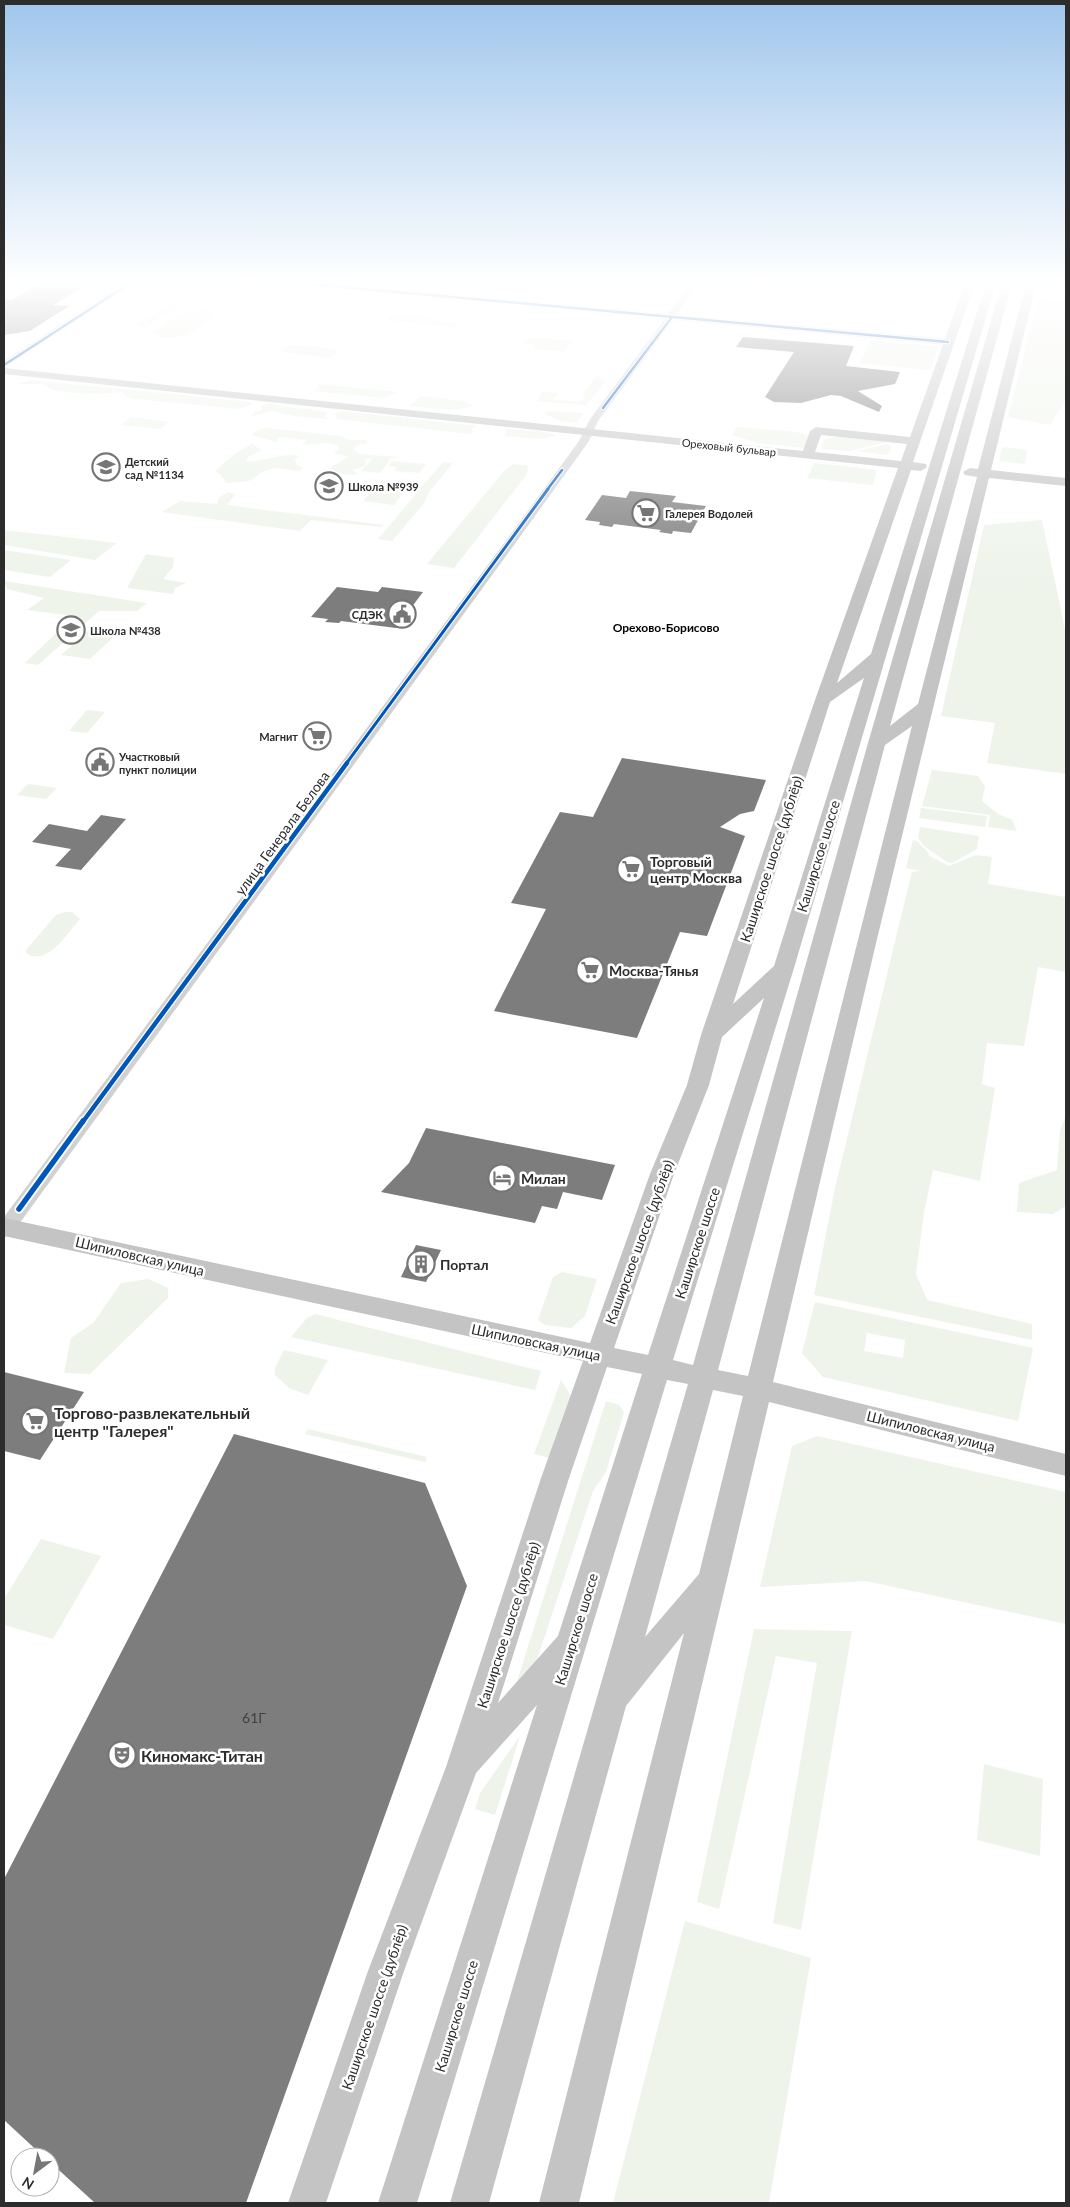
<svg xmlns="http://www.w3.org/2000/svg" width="1070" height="2207" font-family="Lato,sans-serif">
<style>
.green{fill:#eef4ea;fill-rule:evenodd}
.building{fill:#7d7d7d}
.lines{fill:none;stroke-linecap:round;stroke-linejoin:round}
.minor{fill:#d1d1d1;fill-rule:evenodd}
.major{fill:#c4c4c4;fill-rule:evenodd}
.cycleway-far3-casing{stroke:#fff;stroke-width:4.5}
.cycleway-far2-casing{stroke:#fff;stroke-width:5}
.cycleway-far1-casing{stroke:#fff;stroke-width:7}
.cycleway-casing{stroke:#fff;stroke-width:9}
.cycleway-far3{stroke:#0057b8;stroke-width:2.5}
.cycleway-far2{stroke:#0057b8;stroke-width:3}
.cycleway-far1{stroke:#0057b8;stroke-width:4.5}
.cycleway{stroke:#0057b8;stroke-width:5.5}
.labels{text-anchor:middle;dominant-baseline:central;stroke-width:5;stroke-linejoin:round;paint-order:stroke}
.far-street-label{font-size:11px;fill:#2c2c2c;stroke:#fff}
.far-poi-label{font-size:11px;font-weight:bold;fill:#2c2c2c;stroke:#fff;text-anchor:start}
.far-neighbourhood-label{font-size:12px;font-weight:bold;fill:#000;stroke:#fff}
.street-label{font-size:14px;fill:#2c2c2c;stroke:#fff}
.poi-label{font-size:14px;font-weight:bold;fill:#2c2c2c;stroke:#fff;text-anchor:start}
.near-number-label{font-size:14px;fill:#404040}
.near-poi-label{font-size:16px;font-weight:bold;fill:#2c2c2c;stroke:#fff;text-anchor:start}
</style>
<rect width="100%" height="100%" fill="#fff"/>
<path class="green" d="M1044,298L1066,302V399L1050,425L1008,417L1038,299Z
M172,303L181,304L146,327L137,326Z
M204,309L218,314C204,326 170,349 153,332L185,312Z
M394,313L459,324L455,327L384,320Z
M532,338L574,341L569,343L565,352L535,349V345L523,342Z
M871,340L934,346L938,347L931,369L928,370L859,363Z
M294,345L335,349L338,351L332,356L325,358L280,351L286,347Z
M597,375L605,382L586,405L537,401L542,392L558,393L553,400L580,402L585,396L583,394Z
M31,380L251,402L252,404L240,409L136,399L126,397L123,392L89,394L55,391L43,384H17Z
M318,384L397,392L385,398L313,391L319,389Z
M421,396L463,401L474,406L453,410L409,406Z
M272,403C287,410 309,407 328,413L324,416L329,419L294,416L271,411L250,417L255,412L263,410L261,406Z
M342,411L478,426L473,427L471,434L337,419L335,413Z
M548,411L584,413L576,423L560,421L545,414Z
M131,417L169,422L160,429L121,425Z
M737,427L798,432L809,436L805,448L758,443L732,435Z
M266,428L341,436L349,440H365L368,443L356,445L354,450L359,454L400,457L388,459L390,460L380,473L361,471L372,459H378H365V466L352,470L358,474C345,476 340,473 329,468L349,457L334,453L339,449L338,445L328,443L302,445L307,440L278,437L277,442L251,435L259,429Z
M507,429L540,431L556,435L542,439L504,436Z
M834,437H839L887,442L850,451L821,449L824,440Z
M252,444L262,450L248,457L246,461C263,463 282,452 299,456L295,459L296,464L303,468L299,471L275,468L264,471L249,481L227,483L219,473L215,472C223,462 240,450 252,444Z
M888,444L892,448L887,455L857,451Z
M1005,447L1027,450L1025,464L999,461L1002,448Z
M392,461L426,464L419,473L394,471L397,467L388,466Z
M443,462L453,463L429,492L425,502L392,541L378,539Z
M814,463L877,470L873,485L807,478Z
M513,464L528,466L527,474L454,568L427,564L505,470Z
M381,480L411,483L394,505L363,501Z
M229,492L235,495L227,505L384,525L381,527L311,520L300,531L162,512L180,501L217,504L219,497Z
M1042,520L1066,634V774L987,763L995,723L941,716L984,525Z
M4,530L117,543L95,560L4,545Z
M4,550L71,560L50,577L4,570Z
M146,554L174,558L173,567L163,579L186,583L175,588L173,594L127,588Z
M4,581L147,603L137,611H99L38,665L25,663L74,616L27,610L44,598L7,589Z
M91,628L119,632L90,659L61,655Z
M87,710L105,712L87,733L69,731Z
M932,770L978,776L985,786L982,801L998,814L1012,820L1017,831L988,827L990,815L922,806Z
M28,784L57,788L46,799L17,795Z
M921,808L987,816L985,827L919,818Z
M920,827L979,836L977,849L952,863L947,862L924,846L918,838Z
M913,840L917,841L929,853L928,855L949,866L976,855L992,857L988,884L1066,897V972L1038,967L1024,1046L987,1043L982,1084L995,1088L980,1181L933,1170L924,1212L916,1274L927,1300L1032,1324V1340L814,1295L835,1188L912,872L920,871L906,868Z
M65,912H72L80,919C68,932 47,968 26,953V950L56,915Z
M1066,1115V1206L1053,1214L1017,1212L1019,1183L1057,1170L1060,1131Z
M562,1272L597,1279L585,1316L571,1328L545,1325L538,1320L553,1277Z
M148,1279L168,1288V1298L90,1374L64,1373L71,1338L94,1322L121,1283Z
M815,1302L1033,1348L1018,1421L823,1377L802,1353ZM867,1333L905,1340L903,1358L864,1351Z
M315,1314L541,1371L535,1390L291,1337L307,1318Z
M284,1350L328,1360L308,1395L289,1388L275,1375V1368Z
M561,1380L571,1396L550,1458L534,1454Z
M606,1401L619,1405L624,1412L606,1472L593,1491L537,1660L512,1697Z
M308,1429L427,1457L425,1462L305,1434Z
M817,1436L1066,1492V1624L866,1581L760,1587L792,1446Z
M41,1539L101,1556L53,1639L4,1625V1599Z
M754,1629L852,1631L801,1930L773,1923L817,1663L776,1656L719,1909L697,1902Z
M520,1736L495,1815L475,1809L480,1793Z
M984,1764L1043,1779L1040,1856L977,1840Z
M685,1921L811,1958L769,2203H613Z"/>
<path class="building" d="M46,280H94L53,305L69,306L30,331L4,335V299L12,300Z
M743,337L854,346L846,366L900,372L895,384L858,391L882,406L879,412L841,396L831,395L801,403L774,402L765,397L794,352L736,347Z
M630,491L676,496L672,502L706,506L691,533L673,531L672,534L659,532L661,530L614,524L612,527L599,525L600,522L585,520L602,495L626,498Z
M337,587L378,592L382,587L423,592L396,628L341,621L339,623L325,622L328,619L311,617Z
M622,758L766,780L754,811L740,814L720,827L745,836L707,936L680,932L637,1038L494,1011L546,909L511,903L560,812L593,817Z
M101,815L126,819L81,870L55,866L71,849L32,842L49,824L87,831Z
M426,1128L615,1165L602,1200L563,1192L557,1209L542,1206L535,1223L381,1192L409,1163Z
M416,1245L441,1250L426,1282L401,1277Z
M4,1372L84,1392L40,1460L4,1451Z
M234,1434L425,1483L467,1586L246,2203H95L50,2162V2157H44L4,2120V1879Z"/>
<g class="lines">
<path class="minor" d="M129,280H139L4,368V361Z
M260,280H293L668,314L694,280H702L676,315L948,339L952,342L948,345L673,320L598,421L589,441L530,523L11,1235L4,1237V1217L522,519L579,441L590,419L665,319Z"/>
<path class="major" d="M966,280H976L913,462L926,464L927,467L921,471L911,470L837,683L871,654L987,280H997L794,968L673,1360L693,1365L868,743L1003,280H1013L890,726L918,704L977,477L965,475L963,472L970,468L978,469L1027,280H1037L991,470L1066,478V486L989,478L877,939L773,1382L1066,1454V1476L769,1402L579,2203H539L684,1633L626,1706L489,2203H450L688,1384L667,1380L417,2203H378L537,1705L476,1773L404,1971L326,2203H288L368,1971L446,1767L541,1478L583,1361L4,1236V1218L590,1343L650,1174L687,1085L701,1035L815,700L898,468L4,374V368L803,451L810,431L816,427L910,437ZM821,435L907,444L901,461L815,452ZM864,678L774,966L733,1004L830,702ZM912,726L748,1376L718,1370L885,745ZM764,998L648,1355L614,1348L674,1174L709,1085L722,1037ZM607,1367L642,1374L558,1636L498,1703L569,1478ZM713,1390L743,1396L699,1574L645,1637Z"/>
<g class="cycleway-far3-casing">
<path id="cycleway-far3" d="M264,280L948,342
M4,365L135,280
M603,408L672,317
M547,490L562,470"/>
</g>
<g class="cycleway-far2-casing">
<path id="cycleway-far2" d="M346,764L548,489"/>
</g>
<g class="cycleway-far1-casing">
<path id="cycleway-far1" d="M82,1123L347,763"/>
</g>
<g class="cycleway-casing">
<path id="cycleway" d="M19,1209L83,1121"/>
</g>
<use href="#cycleway-far3" class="cycleway-far3"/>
<use href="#cycleway-far2" class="cycleway-far2"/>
<use href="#cycleway-far1" class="cycleway-far1"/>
<use href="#cycleway" class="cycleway"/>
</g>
<linearGradient id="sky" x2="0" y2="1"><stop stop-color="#a0c6ec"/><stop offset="0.48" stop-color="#fff"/><stop offset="1" stop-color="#fff" stop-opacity="0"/></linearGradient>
<rect width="1070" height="589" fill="url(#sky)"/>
<defs>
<g id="school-ring" transform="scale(1.4375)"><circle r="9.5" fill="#fff" stroke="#767676" stroke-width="1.5"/><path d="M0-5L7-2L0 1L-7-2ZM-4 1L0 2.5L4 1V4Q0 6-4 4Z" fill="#767676"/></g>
<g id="supermarket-ring" transform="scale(1.4375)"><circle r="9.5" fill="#fff" stroke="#767676" stroke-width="1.5"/><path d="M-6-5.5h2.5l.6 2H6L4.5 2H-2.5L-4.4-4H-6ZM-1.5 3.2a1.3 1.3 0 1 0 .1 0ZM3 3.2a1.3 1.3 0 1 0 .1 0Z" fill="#767676"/></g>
<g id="civic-ring" transform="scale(1.4375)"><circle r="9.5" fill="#fff" stroke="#767676" stroke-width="1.5"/><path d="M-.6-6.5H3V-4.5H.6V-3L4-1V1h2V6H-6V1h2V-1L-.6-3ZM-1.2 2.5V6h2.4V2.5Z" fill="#767676"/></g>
<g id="hotel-ring" transform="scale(1.4375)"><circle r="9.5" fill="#fff" stroke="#767676" stroke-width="1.5"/><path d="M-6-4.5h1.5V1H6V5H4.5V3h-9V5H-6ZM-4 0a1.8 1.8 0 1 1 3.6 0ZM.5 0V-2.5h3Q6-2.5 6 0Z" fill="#767676"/></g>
<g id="building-ring" transform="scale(1.4375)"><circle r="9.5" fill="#fff" stroke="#767676" stroke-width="1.5"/><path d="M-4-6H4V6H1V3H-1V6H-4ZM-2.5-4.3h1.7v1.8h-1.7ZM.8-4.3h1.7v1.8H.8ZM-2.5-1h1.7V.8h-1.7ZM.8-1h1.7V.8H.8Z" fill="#767676"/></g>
<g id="theatre-ring" transform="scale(1.4375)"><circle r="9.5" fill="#fff" stroke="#767676" stroke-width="1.5"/><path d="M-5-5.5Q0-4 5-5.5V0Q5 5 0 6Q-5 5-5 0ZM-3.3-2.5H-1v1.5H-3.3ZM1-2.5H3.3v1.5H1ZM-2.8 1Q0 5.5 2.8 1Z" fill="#767676"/></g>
</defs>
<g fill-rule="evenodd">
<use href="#school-ring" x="106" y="467"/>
<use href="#school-ring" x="329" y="486"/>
<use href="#supermarket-ring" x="646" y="513"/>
<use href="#civic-ring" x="402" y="614"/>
<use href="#school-ring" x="71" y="630"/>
<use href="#supermarket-ring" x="317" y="736"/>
<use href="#civic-ring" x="100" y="762"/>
<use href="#supermarket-ring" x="631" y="869"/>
<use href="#supermarket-ring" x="590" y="970"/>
<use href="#hotel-ring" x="502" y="1178"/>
<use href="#building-ring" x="421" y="1264"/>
<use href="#supermarket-ring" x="35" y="1421"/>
<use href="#theatre-ring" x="122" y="1755"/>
</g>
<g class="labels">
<g class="far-street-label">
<text transform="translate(729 447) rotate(6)">Ореховый бульвар</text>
</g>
<g class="far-poi-label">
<text x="125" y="461">Детский<tspan x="125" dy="13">сад №1134</tspan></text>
<text x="348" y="486">Школа №939</text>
<text x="665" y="513">Галерея Водолей</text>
<text x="383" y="614" text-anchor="end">СДЭК</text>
<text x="90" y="630">Школа №438</text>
<text x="298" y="736" text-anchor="end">Магнит</text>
<text x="119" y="756">Участковый<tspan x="119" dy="13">пункт полиции</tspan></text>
</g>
<g class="far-neighbourhood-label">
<text x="666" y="627">Орехово-Борисово</text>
</g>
<g class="street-label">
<text transform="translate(282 833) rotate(-54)">улица Генерала Белова</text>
<text transform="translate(818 856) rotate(-73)">Каширское шоссе</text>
<text transform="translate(771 859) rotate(-72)">Каширское шоссе (дублёр)</text>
<text transform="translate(639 1242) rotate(-70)">Каширское шоссе (дублёр)</text>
<text transform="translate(697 1243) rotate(-72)">Каширское шоссе</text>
<text transform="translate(140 1256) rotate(13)">Шипиловская улица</text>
<text transform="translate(536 1342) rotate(12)">Шипиловская улица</text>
<text transform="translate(931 1431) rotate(14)">Шипиловская улица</text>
<text transform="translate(508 1625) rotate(-72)">Каширское шоссе (дублёр)</text>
<text transform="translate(576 1629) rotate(-73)">Каширское шоссе</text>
<text transform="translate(374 2007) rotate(-71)">Каширское шоссе (дублёр)</text>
<text transform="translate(456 2016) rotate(-73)">Каширское шоссе</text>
</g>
<g class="poi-label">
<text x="650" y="861">Торговый<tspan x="650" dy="16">центр Москва</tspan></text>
<text x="609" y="970">Москва-Тянья</text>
<text x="521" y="1178">Милан</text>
<text x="440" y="1264">Портал</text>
</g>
<g class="near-number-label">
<text x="254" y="1717">61Г</text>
</g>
<g class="near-poi-label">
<text x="54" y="1412">Торгово-развлекательный<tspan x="54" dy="18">центр "Галерея"</tspan></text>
<text x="141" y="1755">Киномакс-Титан</text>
</g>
</g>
<rect width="1070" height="2207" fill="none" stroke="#2c2c2c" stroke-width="10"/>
<g transform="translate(35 2172) rotate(212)"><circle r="24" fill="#ffffff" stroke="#ababab"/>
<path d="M0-4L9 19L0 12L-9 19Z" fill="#767676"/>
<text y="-8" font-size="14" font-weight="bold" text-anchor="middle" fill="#2c2c2c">N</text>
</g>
</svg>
